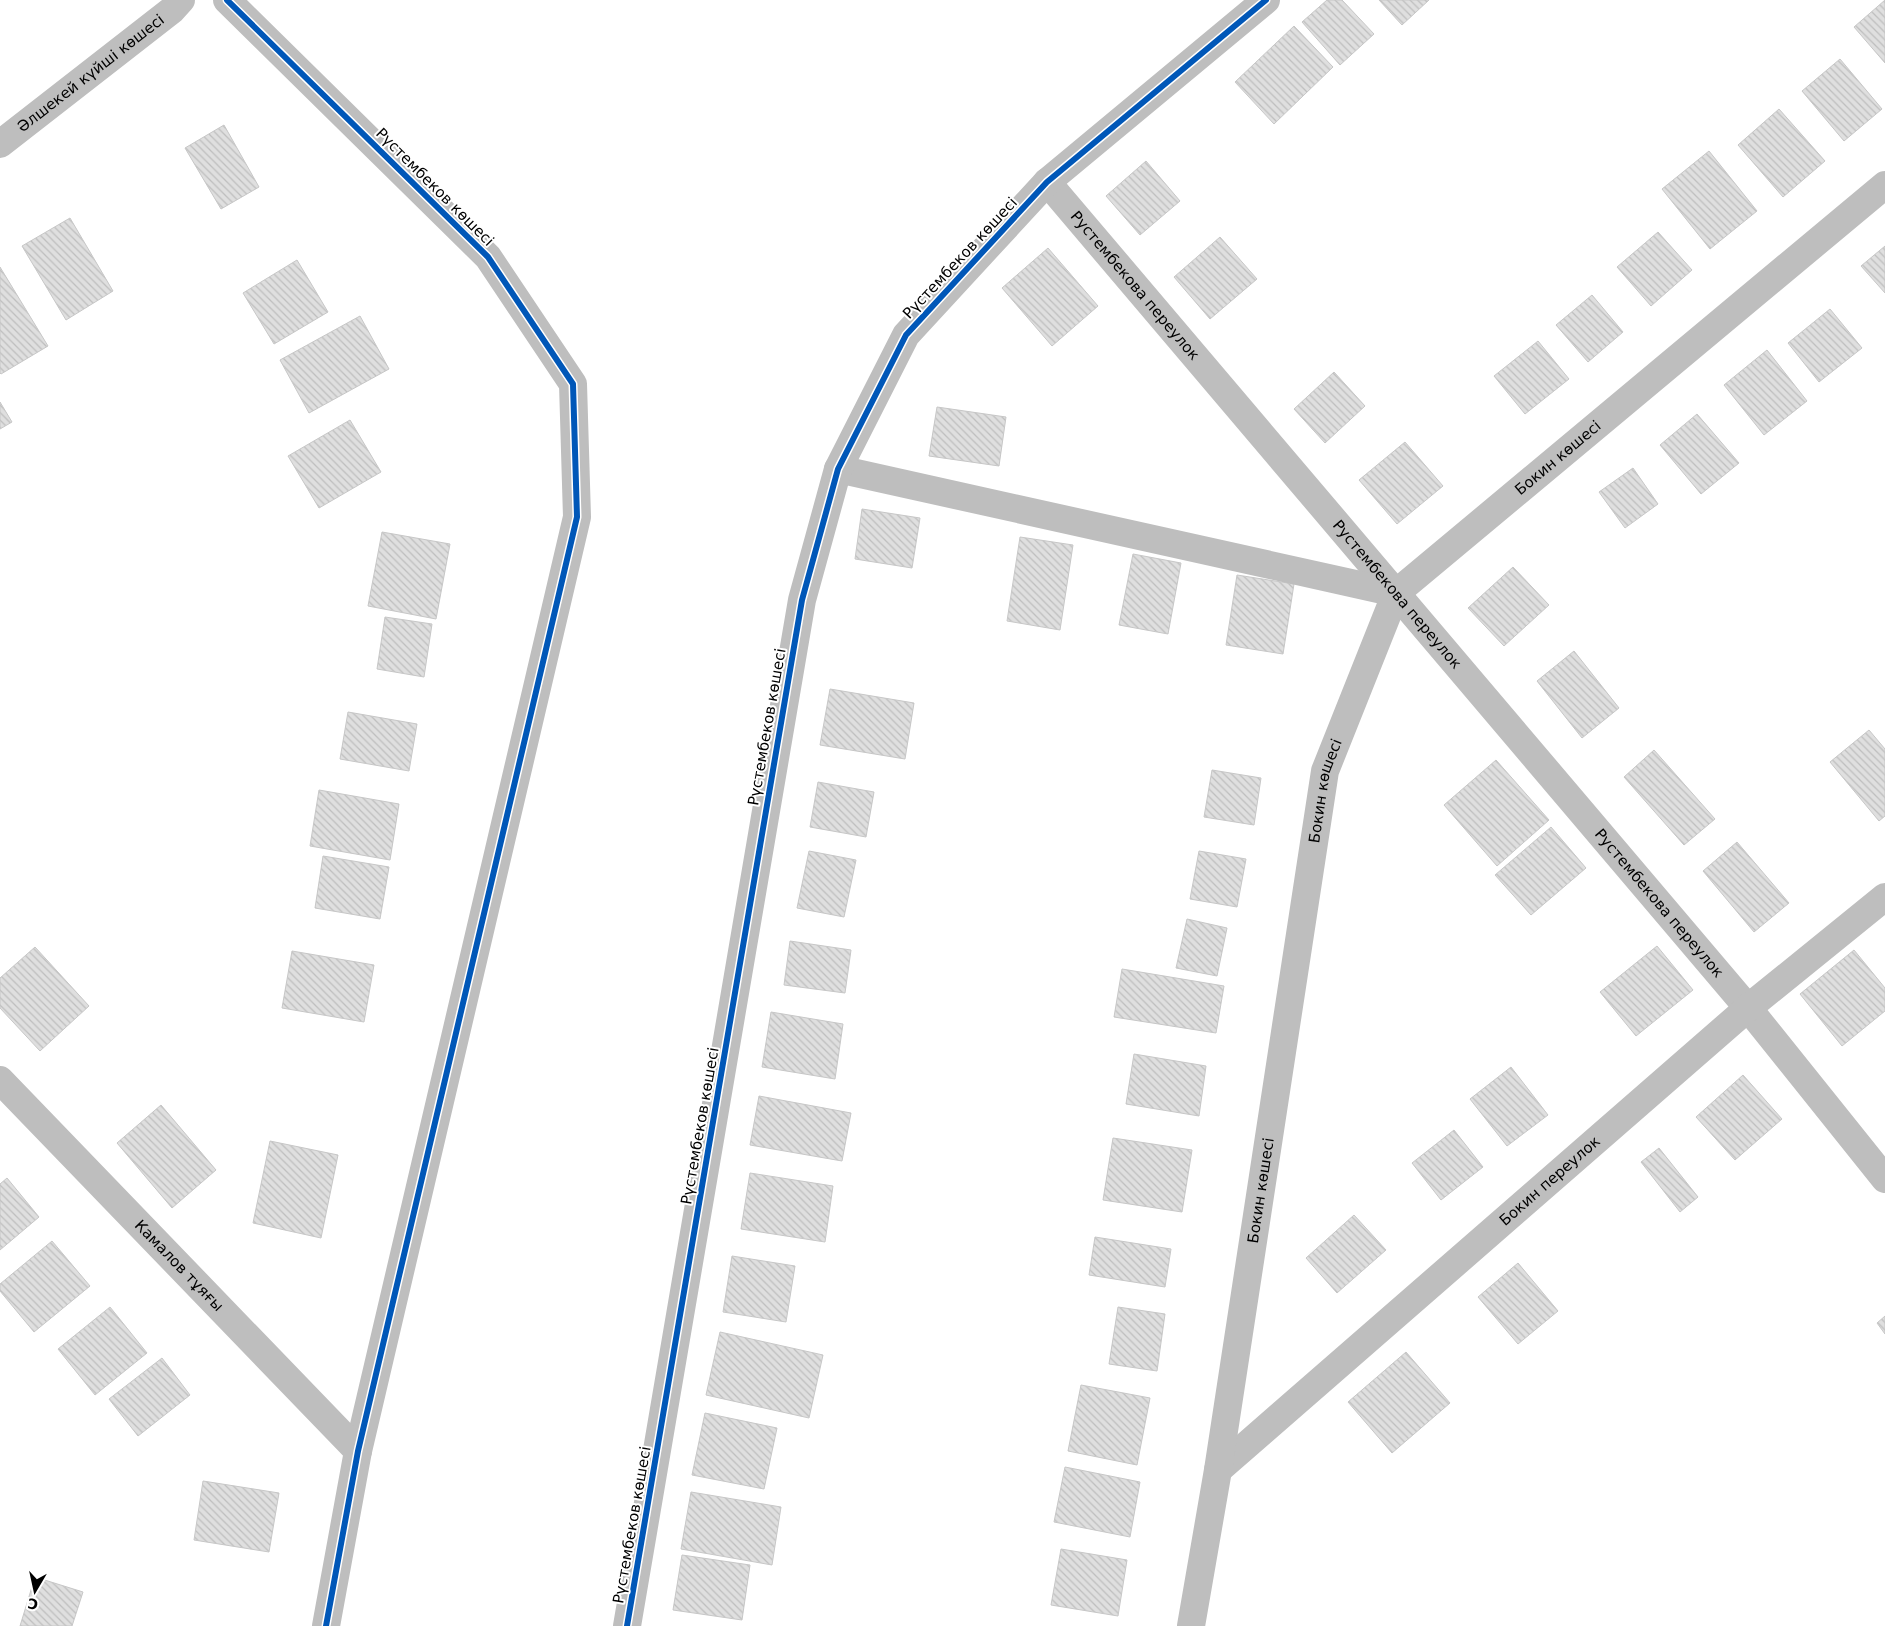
<svg xmlns="http://www.w3.org/2000/svg" width="1885" height="1626" font-family="'DejaVu Sans',sans-serif">
<style>
.building{fill:url(#building-back-hatch);stroke:#c7c7c7}
.lines{fill:none;stroke-linecap:round;stroke-linejoin:round}
.minor{stroke:#bebebe;stroke-width:28}
.cycleway-casing{stroke:#fff;stroke-width:9}
.cycleway{stroke:#0057b8;stroke-width:6}
.labels{text-anchor:middle;dominant-baseline:central;stroke-width:4;stroke-linejoin:round;paint-order:stroke}
.street-label{font-size:15px;fill:#000;stroke:#fff}
</style>
<defs>
<pattern id="building-back-hatch" width="6" height="6" patternUnits="userSpaceOnUse" patternTransform="scale(1.25)"><rect width="6" height="6" fill="#dfdfdf"/><path d="M-1 5l2 2M0 0l6 6M5-1l2 2" fill="none" stroke="#bebebe"/></pattern>
</defs>
<rect width="100%" height="100%" fill="#fff"/>
<path class="building" d="M1327,0H1342L1374,34L1340,65L1302,22Z
M1379,0H1429L1402,25Z
M1885,0V63L1854,27Z
M1294,26L1333,67L1274,124L1235,82Z
M1840,59L1882,109L1844,141L1802,91Z
M1779,109L1825,161L1783,197L1738,145Z
M224,125L259,187L221,209L185,148Z
M1709,151L1757,211L1710,249L1662,189Z
M1146,161L1180,201L1140,235L1106,196Z
M70,218L113,291L66,320L22,246Z
M1658,232L1692,270L1651,306L1617,267Z
M1220,237L1257,279L1210,319L1174,277Z
M1885,246V293L1861,266Z
M1048,248L1098,306L1052,346L1002,288Z
M297,260L328,312L274,344L243,293Z
M0,267L48,346L1,374L0,373Z
M1592,295L1623,332L1588,362L1556,325Z
M1830,309L1862,348L1819,382L1788,343Z
M360,316L389,369L309,413L280,360Z
M1538,341L1569,379L1525,414L1494,376Z
M1767,350L1807,401L1764,435L1724,385Z
M1334,372L1365,406L1325,443L1294,409Z
M0,402L12,422L0,429Z
M937,407L1006,417L999,466L929,456Z
M1697,414L1739,463L1701,494L1660,445Z
M350,420L381,472L319,508L288,456Z
M1405,442L1443,486L1397,524L1359,480Z
M1633,468L1658,504L1625,528L1599,492Z
M862,509L920,518L912,568L855,559Z
M382,532L450,544L436,619L368,606Z
M1020,537L1073,545L1060,630L1007,621Z
M1133,554L1181,563L1168,634L1119,625Z
M1513,567L1549,605L1504,646L1468,608Z
M1237,575L1294,584L1283,654L1226,645Z
M385,617L432,624L424,677L377,669Z
M1574,651L1619,708L1582,738L1537,681Z
M830,689L914,703L905,759L820,745Z
M348,712L417,724L409,771L340,759Z
M1869,730L1885,749V816L1879,821L1830,762Z
M1654,750L1715,819L1684,845L1624,777Z
M1496,760L1549,820L1497,866L1444,805Z
M1212,770L1261,778L1254,825L1204,817Z
M818,782L874,792L866,837L810,827Z
M319,790L399,804L390,860L310,846Z
M1551,827L1586,868L1531,915L1495,875Z
M1737,842L1789,903L1754,932L1703,871Z
M809,851L856,860L844,917L797,908Z
M1199,851L1246,859L1237,907L1190,899Z
M323,856L389,867L380,919L315,908Z
M1187,919L1227,928L1217,976L1176,968Z
M790,941L851,950L845,993L784,985Z
M1657,946L1693,990L1636,1036L1600,992Z
M35,947L89,1006L40,1051L0,1008V978Z
M1854,950L1885,988V1011L1842,1046L1800,994Z
M292,951L374,965L364,1022L282,1008Z
M1122,969L1224,986L1216,1033L1114,1017Z
M771,1012L843,1024L835,1079L762,1067Z
M1134,1054L1206,1066L1199,1116L1126,1104Z
M1511,1067L1548,1115L1507,1146L1470,1099Z
M1743,1075L1782,1119L1735,1160L1696,1117Z
M759,1096L851,1113L842,1161L750,1145Z
M161,1105L216,1170L172,1208L117,1143Z
M1454,1130L1483,1167L1441,1200L1412,1163Z
M1113,1138L1192,1150L1182,1212L1103,1200Z
M270,1141L338,1155L321,1238L253,1223Z
M1659,1148L1698,1197L1680,1212L1641,1162Z
M750,1173L833,1186L825,1242L741,1229Z
M7,1178L39,1217L0,1250V1184Z
M1354,1215L1386,1250L1337,1293L1306,1258Z
M1095,1237L1171,1249L1165,1287L1089,1275Z
M52,1241L90,1286L34,1332L0,1291V1284Z
M732,1256L795,1266L786,1322L723,1312Z
M1518,1263L1558,1311L1518,1344L1478,1297Z
M110,1307L147,1353L95,1395L58,1349Z
M1118,1307L1165,1314L1157,1371L1109,1364Z
M1885,1316V1334L1877,1323Z
M720,1332L823,1355L809,1418L706,1395Z
M1406,1352L1450,1403L1392,1453L1348,1402Z
M162,1358L190,1395L138,1436L109,1399Z
M1081,1385L1150,1398L1137,1465L1068,1451Z
M705,1413L777,1428L764,1489L692,1475Z
M1065,1467L1140,1482L1130,1537L1054,1522Z
M203,1481L279,1493L269,1552L194,1540Z
M691,1492L781,1507L772,1565L681,1549Z
M1061,1549L1127,1560L1118,1616L1051,1605Z
M682,1555L750,1565L742,1620L673,1610Z
M35,1577L83,1592L72,1626H20Z"/>
<g class="lines">
<g class="minor">
<path d="M227,0L488,257L573,384L577,517L358,1451L326,1626"/>
<path id="s1" d="M0,144L172,10L181,0"/>
<path id="s2" d="M1047,182L1748,1008L1885,1179"/>
<path d="M838,469L1396,593"/>
<path id="s3" d="M0,1080L358,1451"/>
<path id="s4" d="M1218,1470L1748,1008L1885,897"/>
<path d="M627,1626L802,600L838,469L906,335L1047,182L1266,0"/>
<path id="s5" d="M1191,1626L1218,1470L1325,771L1396,593L1885,185"/>
</g>
<g class="cycleway-casing">
<path id="cycleway" d="M227,0L488,257L573,384L577,517L358,1451L326,1626
M627,1626L802,600L838,469L906,335L1047,182L1266,0"/>
</g>
<use href="#cycleway" class="cycleway"/>
</g>
<g class="labels">
<g class="street-label">
<text stroke="none"><textPath href="#s1" startOffset="115">Әлшекей күйші көшесі</textPath></text>
<text transform="translate(435 187) rotate(45)">Рүстембеков көшесі</text>
<text transform="translate(960 258) rotate(-47)">Рүстембеков көшесі</text>
<text stroke="none"><textPath href="#s2" startOffset="136">Рустембекова переулок</textPath></text>
<text stroke="none"><textPath href="#s5" startOffset="1268">Бокин көшесі</textPath></text>
<text stroke="none"><textPath href="#s2" startOffset="541">Рустембекова переулок</textPath></text>
<text transform="translate(767 727) rotate(-80)">Рүстембеков көшесі</text>
<text stroke="none"><textPath href="#s5" startOffset="846">Бокин көшесі</textPath></text>
<text stroke="none"><textPath href="#s2" startOffset="946">Рустембекова переулок</textPath></text>
<text transform="translate(700 1126) rotate(-80)">Рүстембеков көшесі</text>
<text stroke="none"><textPath href="#s4" startOffset="440">Бокин переулок</textPath></text>
<text stroke="none"><textPath href="#s5" startOffset="441">Бокин көшесі</textPath></text>
<text stroke="none"><textPath href="#s3" startOffset="258">Камалов тұяғы</textPath></text>
<text transform="translate(632 1525) rotate(-80)">Рүстембеков көшесі</text>
</g>
</g>
<g transform="translate(35 1591) rotate(189)" stroke="#ffffff" stroke-width="4" paint-order="stroke">
<path d="M0-4L9 19L0 12L-9 19Z" fill="#000000"/>
<text y="-8" font-size="14" font-weight="bold" text-anchor="middle" fill="#000000">С</text>
</g>
</svg>
